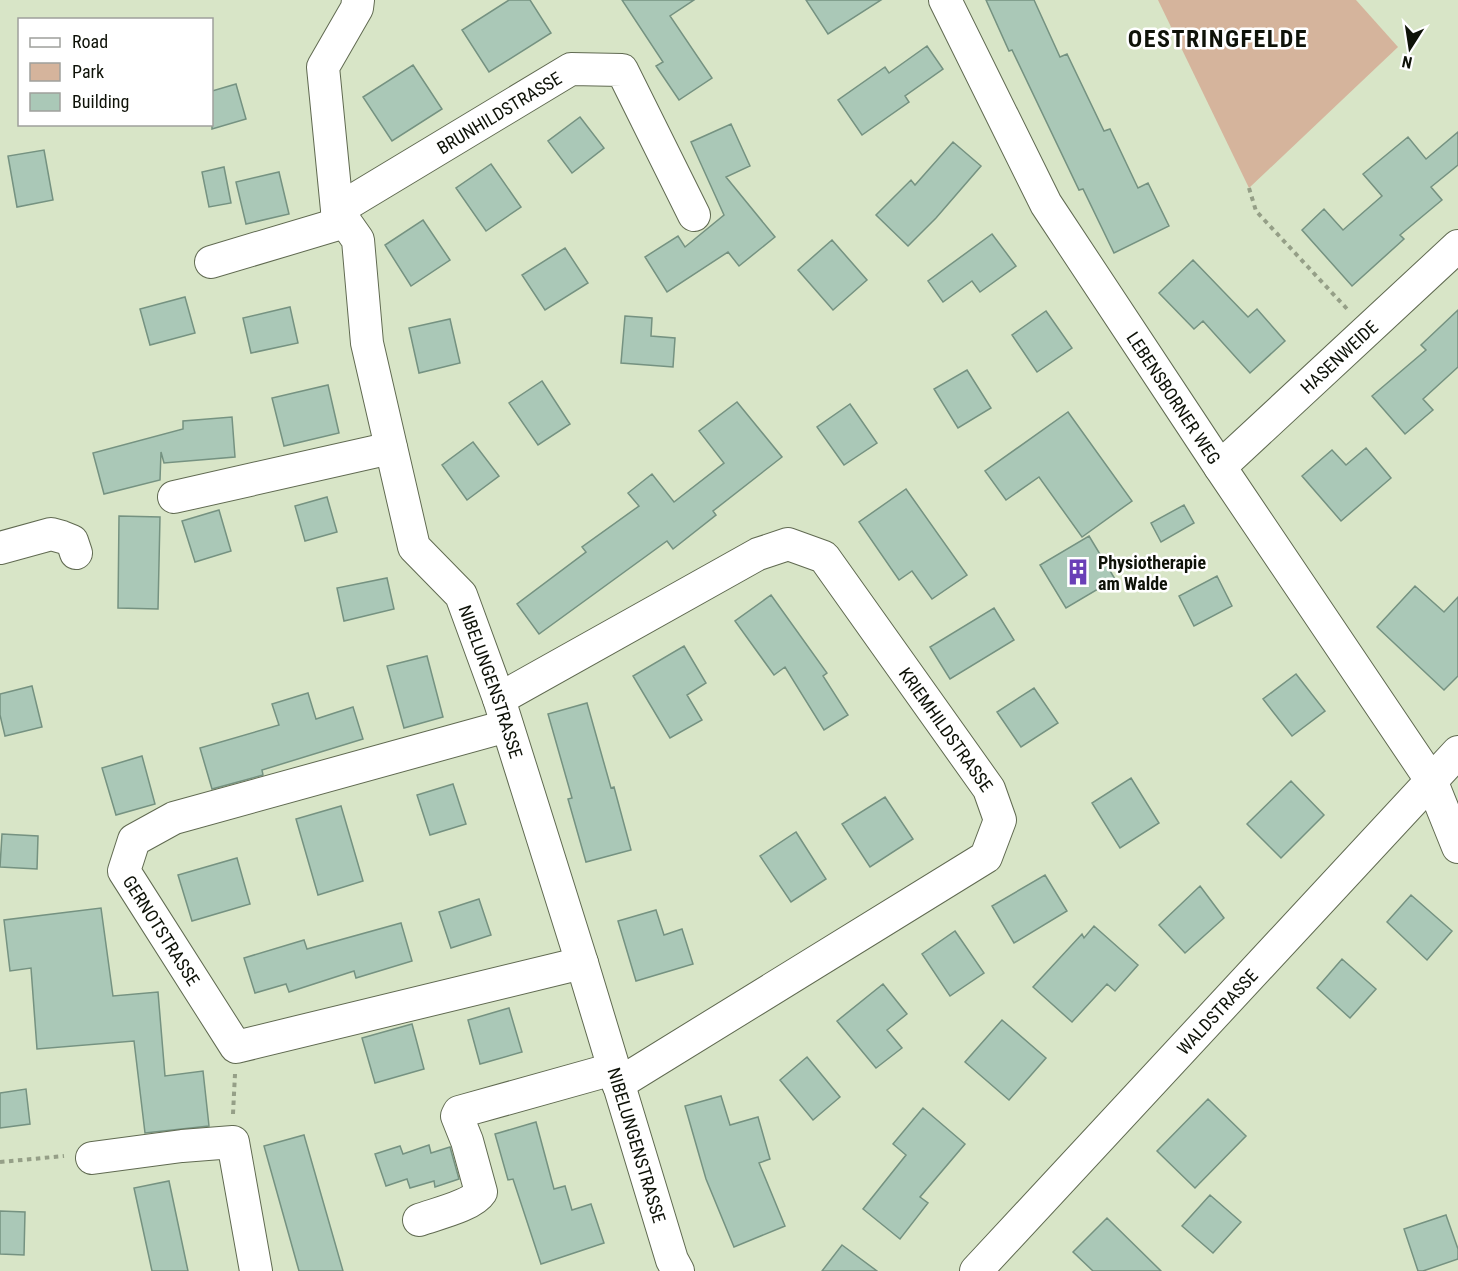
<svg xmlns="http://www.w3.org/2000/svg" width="1458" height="1271" font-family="'Roboto Condensed',sans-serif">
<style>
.green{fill:#d5b49c}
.building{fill:#aac8b7;stroke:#759281;stroke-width:1.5}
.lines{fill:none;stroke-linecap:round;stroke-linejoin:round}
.minor-casing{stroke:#606a51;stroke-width:34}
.path{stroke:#959f87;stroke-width:4;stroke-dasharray:4.5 4.5;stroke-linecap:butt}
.minor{stroke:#fff;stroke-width:32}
.labels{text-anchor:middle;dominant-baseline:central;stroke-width:5;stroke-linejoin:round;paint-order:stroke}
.street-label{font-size:18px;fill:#0e1208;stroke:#fff}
.poi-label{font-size:18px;font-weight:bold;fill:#0e1208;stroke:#fff;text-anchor:start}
.district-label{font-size:24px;font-weight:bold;letter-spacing:1.5px;fill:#0e1208;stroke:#fff}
</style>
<rect width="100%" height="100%" fill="#d8e5c7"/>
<path class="green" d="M1158,0H1356L1398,47L1249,188Z"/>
<path class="building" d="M509,0H530L551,33L489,72L462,30Z
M622,0H694L670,16L712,78L679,100L656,66L663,62Z
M806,0H881L828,34Z
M986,0H1034L1060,57L1067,54L1104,131L1110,129L1138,188L1148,183L1169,226L1114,253L1083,189L1079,190L1012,50L1009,51Z
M927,46L943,69L905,96L909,102L862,135L838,100L885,67L889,73Z
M413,65L442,109L392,141L363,97Z
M236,84L246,119L212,129V91Z
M580,117L604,148L572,173L548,141Z
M731,124L750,166L726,177L775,237L739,266L728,252L667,292L645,257L678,236L685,247L724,215L691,142Z
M1458,132V165L1431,187L1442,200L1400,235L1404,239L1352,286L1302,230L1324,209L1343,230L1382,196L1363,174L1408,137L1426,159Z
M953,142L981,166L936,218L908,246L876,215L911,180L915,185Z
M44,150L53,200L17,207L8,156Z
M491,164L521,207L486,231L456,188Z
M224,167L231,203L209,207L202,172Z
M279,172L289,214L246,224L236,182Z
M423,220L450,260L411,286L385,245Z
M992,234L1016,266L980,292L972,281L943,302L928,281Z
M832,240L867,280L833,310L798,270Z
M565,248L588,283L545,310L522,275Z
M1193,260L1248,317L1257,309L1285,341L1250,373L1203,321L1194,329L1159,293Z
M185,297L195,333L150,345L140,309Z
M290,307L298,343L251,353L243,318Z
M1458,310V367L1423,399L1433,410L1405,434L1372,396L1426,350L1421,345Z
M1046,311L1072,348L1037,372L1012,335Z
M625,316L652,318L651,336L675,338L673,367L621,363Z
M450,319L460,363L419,373L409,328Z
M967,370L991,408L958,428L934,389Z
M542,381L570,424L538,445L509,403Z
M328,385L339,433L284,446L272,398Z
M737,402L782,457L713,511L716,515L673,549L667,541L539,634L517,604L586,552L582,547L639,506L628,493L652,474L674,502L724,463L699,431Z
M850,404L877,443L844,465L817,427Z
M1068,412L1132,501L1082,537L1039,477L1006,500L985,471Z
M232,417L235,457L164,463L161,452L160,480L104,494L93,453L183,429V421Z
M473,442L499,476L467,500L442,465Z
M1366,448L1391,478L1341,521L1302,476L1332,450L1346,465Z
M906,489L967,575L932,599L912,571L899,580L859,522Z
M327,497L337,532L305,541L295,506Z
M1184,505L1194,523L1161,542L1151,523Z
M219,510L231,551L195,562L182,521Z
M119,516L160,517L158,609L118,608Z
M1089,536L1115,579L1066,608L1040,565Z
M1217,576L1232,606L1194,626L1179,596Z
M387,578L394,609L344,621L337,588Z
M1415,586L1444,612L1458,597V676L1444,690L1377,627Z
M771,595L827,673L823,676L848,715L824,730L785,667L774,675L735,621Z
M994,608L1014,640L950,679L930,647Z
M684,646L706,683L687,695L702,720L670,738L633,676Z
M427,656L443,717L404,728L387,666Z
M1296,674L1325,711L1292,736L1263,699Z
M32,686L42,727L5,736L0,715V694Z
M1034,688L1058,723L1021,747L997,712Z
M308,693L316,719L353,707L363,739L262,770L263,775L212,789L200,748L279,725L272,704Z
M587,703L611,788L614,787L631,850L586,862L568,799L572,798L548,714Z
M142,756L155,804L116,815L102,768Z
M1131,778L1159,823L1120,848L1092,803Z
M1291,781L1324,815L1281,858L1247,824Z
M453,784L466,824L430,835L417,795Z
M885,797L913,839L870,867L842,824Z
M341,806L363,881L318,895L296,819Z
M796,832L826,879L791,902L760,856Z
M2,834L38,836L37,869L0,867Z
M237,858L250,904L192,921L178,875Z
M1045,875L1067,911L1014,943L992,906Z
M1200,886L1224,918L1185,953L1159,925Z
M1411,895L1452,931L1427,960L1387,922Z
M479,899L491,935L451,948L439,912Z
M101,908L113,996L158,992L165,1076L203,1071L209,1126L145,1133L134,1041L37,1049L31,968L10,971L4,920Z
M656,910L664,935L682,929L693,964L636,981L618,921Z
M401,923L412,961L356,978L354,971L289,992L286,984L255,993L244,958L304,940L307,949Z
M1094,926L1138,965L1115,991L1107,984L1072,1022L1033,987L1082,934L1084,938Z
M955,931L984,973L950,996L922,954Z
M1342,959L1376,989L1350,1018L1317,988Z
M883,984L907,1014L887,1030L902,1048L876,1068L837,1021Z
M509,1008L522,1052L480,1064L468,1020Z
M1002,1020L1046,1058L1009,1100L965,1062Z
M412,1024L424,1069L375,1083L362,1038Z
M807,1057L840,1097L813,1120L780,1080Z
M26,1089L30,1124L0,1128V1093Z
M721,1096L730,1125L758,1117L770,1159L759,1163L785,1226L734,1247L706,1179L685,1106Z
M1208,1099L1246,1136L1195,1188L1157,1151Z
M923,1108L965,1144L920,1197L928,1203L900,1239L863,1209L906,1155L893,1144Z
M536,1122L554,1189L565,1186L572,1210L591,1204L604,1243L541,1264L513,1179L508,1180L495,1134Z
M304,1135L343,1271H299L264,1146Z
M429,1145L431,1153L450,1147L459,1179L435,1187L434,1181L410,1188L407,1179L386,1186L375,1154L400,1146L403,1154Z
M169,1181L188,1271H152L134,1188Z
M1210,1195L1241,1222L1213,1253L1182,1226Z
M0,1211L25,1212L24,1255L0,1254Z
M1446,1215L1458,1249V1259L1423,1271H1418L1404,1229Z
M1107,1218L1161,1271H1093L1073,1252Z
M842,1245L877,1271H822Z"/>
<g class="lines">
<g class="minor-casing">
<g id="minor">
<path id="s1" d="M358,0L357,8L323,67L337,210L358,240L367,343L414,547L461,595L499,699L582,963L672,1260L678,1271"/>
<path id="s2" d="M945,0L1046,204L1220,467L1431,780L1458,847"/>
<path id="s3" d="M337,210L571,69L622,70L694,215"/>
<path d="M211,262L345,222"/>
<path id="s4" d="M1220,467L1458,246"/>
<path d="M174,497L391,448"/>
<path d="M0,548L51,534L62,537L72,541L76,553"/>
<path id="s5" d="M499,699L758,554L788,544L824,557L989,789L1000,820L986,857L618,1084"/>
<path id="s6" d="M507,726L174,818L134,840L124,871L236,1047L582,963"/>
<path d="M92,1158L182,1146L233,1142L256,1271"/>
<path d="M419,1220C435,1214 472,1206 481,1192L467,1141L457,1116L459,1112L613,1069"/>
<path id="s7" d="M976,1271L1458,752"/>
</g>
</g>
<path class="path" d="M1249,188L1256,211L1348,310
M233,1114L235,1074
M0,1162L64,1156"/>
<use href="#minor" class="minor"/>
</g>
<defs>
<g id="building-bare" transform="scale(2.07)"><path d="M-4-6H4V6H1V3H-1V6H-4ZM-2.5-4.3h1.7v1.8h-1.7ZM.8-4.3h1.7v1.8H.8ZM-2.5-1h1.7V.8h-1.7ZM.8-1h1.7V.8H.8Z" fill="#693fb7" stroke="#fff" stroke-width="2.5" paint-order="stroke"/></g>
</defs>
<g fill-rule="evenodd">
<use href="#building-bare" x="1078" y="572"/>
</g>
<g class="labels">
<g class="street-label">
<text stroke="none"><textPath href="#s3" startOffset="189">BRUNHILDSTRASSE</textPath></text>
<text stroke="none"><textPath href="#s4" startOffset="162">HASENWEIDE</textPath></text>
<text stroke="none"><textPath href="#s2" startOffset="460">LEBENSBORNER WEG</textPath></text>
<text stroke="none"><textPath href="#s1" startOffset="728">NIBELUNGENSTRASSE</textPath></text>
<text stroke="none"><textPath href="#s5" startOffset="578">KRIEMHILDSTRASSE</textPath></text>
<text stroke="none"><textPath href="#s6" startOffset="494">GERNOTSTRASSE</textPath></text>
<text stroke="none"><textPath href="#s7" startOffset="354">WALDSTRASSE</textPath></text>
<text stroke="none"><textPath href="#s1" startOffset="1214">NIBELUNGENSTRASSE</textPath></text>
</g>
<g class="poi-label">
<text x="1098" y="562">Physiotherapie<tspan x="1098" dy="21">am Walde</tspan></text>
</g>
<g class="district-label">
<text x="1218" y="39">OESTRINGFELDE</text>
</g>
</g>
<rect x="18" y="18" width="195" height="108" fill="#ffffff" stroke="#9fa09c" stroke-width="1.5"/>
<rect x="30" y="38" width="30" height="9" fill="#ffffff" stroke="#9fa09c" stroke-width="1.5"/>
<text x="72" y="48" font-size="18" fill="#0e1208">Road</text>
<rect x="30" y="63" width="30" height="18" fill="#d5b49c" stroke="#9fa09c" stroke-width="1.5"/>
<text x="72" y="78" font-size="18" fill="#0e1208">Park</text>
<rect x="30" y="93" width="30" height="18" fill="#aac8b7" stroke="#9fa09c" stroke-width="1.5"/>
<text x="72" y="108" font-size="18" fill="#0e1208">Building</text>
<g transform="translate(1410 48) rotate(192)" stroke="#ffffff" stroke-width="4.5" paint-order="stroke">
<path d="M0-4.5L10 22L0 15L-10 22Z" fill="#0e1208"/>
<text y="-9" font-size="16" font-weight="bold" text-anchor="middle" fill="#0e1208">N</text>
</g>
</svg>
